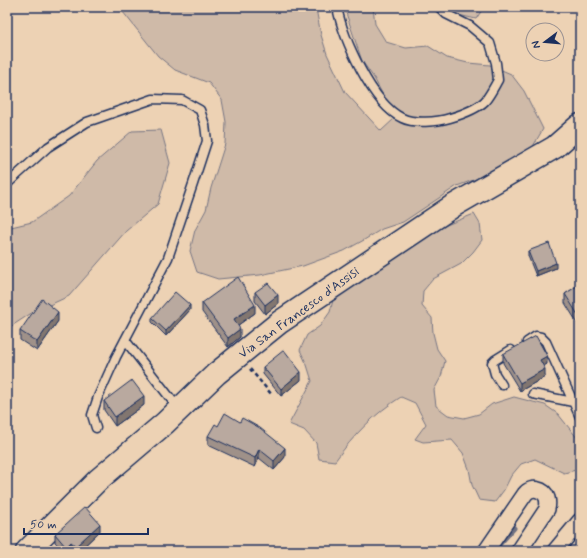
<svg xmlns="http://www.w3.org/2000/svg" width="587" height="558" font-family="Mynerve,sans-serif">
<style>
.green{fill:#cfbaa8;stroke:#757483}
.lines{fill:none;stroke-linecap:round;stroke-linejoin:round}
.stream{stroke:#6e6f80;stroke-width:5}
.lane-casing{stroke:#1b2f5e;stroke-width:11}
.street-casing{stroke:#1b2f5e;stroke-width:18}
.secondary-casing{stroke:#1b2f5e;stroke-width:25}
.path{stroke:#1b2f5e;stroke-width:2.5;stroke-dasharray:4 3;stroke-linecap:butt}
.lane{stroke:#edd2b4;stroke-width:8}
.street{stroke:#edd2b4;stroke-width:15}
.secondary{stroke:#edd2b4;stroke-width:22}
.wall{fill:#9f9189;stroke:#1b2f5e}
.shaded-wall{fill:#82766f;stroke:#1b2f5e}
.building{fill:#b9a99f;stroke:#1b2f5e}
.labels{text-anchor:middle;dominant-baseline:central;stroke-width:4;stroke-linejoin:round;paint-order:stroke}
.street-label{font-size:13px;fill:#1b2f5e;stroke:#edd2b4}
</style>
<rect width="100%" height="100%" fill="#edd2b4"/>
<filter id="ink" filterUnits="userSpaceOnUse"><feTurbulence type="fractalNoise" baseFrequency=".025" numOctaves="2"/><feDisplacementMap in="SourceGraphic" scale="8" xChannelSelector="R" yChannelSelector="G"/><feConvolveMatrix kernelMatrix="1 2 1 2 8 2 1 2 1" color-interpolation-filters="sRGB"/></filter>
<g filter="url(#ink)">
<path class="green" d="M119,7H317V14L321,35L327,54L345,92L381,131L395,118L374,78L362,61L344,7H373L375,24L386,42L406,48L428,46L447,58L468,63L490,65L511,74L524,91L543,129L532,148L476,179L457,186L403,222L382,229L364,240L344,251L303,266L260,275L218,279L197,272L190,251L195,230L206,210L211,188L225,144L226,122L222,100L209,83L175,70L158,56Z
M448,7H484L476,19L454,14Z
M161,130L170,163L158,204L126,231L69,296L30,314L7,329V228L32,222L69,196L97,161L132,131Z
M474,214L480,224L482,240L473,252L461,264L433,279L423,291L422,306L432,318L433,333L437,349L445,361L441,377L434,390L436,406L448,415L464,418L479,414L492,404L514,397L545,405L558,414L578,439L580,445V469L564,473L535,459L521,464L511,476L504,490L495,502L479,500L472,485L469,469L463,453L452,440L423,442L415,439L426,424L415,403L401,397C375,413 353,436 335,461L319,459L316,443L304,430L289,424L312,381L307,365L300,350L307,335L320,326L330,312L334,296L384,259L444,226Z"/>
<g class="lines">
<path class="stream" d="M496,548L514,528"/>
<g class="lane-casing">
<path id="lane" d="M337,7C343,38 372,104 402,118C414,124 437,122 450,118C460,115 477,109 485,101C490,95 494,87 498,80L496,63L490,43L470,26L446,14L439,7
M7,184L48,147L87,122L153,99L182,100L200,110L205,125L207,141L193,184L168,258L116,357L98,397L92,415L96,428
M125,340L178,408
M527,342L536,336L541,337L546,342L580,417
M502,385L495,374L492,363L495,360L511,350
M533,394L573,402"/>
</g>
<g class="street-casing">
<path id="street" d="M486,551L525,494C531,486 544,489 547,498C548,502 548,505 547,509L519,551
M555,551L580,521"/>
</g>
<g class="secondary-casing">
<path id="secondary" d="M27,551L98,480L165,423L216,374L280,322L453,206L555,147L580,125"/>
</g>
<path class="path" d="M250,369L272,395"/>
<use href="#lane" class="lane"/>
<use href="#street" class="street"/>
<use href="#secondary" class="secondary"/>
</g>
<path class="wall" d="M528,251L556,268L536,276L528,256Z
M580,284V327L565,303V294Z
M255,292L278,304L265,314L255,301Z
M202,303L255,313L238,325L240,337L228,347L202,312Z
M190,310L166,336L152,322V318Z
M58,321L37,351L20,340V331Z
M503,354L547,364L543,366L545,377L520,391L503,363Z
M263,367L301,380L281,396L263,374Z
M104,401L144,405L115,426L104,410Z
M218,426L285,457L274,470L259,458L255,467L208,445V436Z
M100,531L79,551H73L71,550L70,551H63L55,542V534Z"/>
<path class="shaded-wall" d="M556,263V268L536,276V271Z
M278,295V304L265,314V305Z
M190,305V310L166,336V331Z
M255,305V313L234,328V319Z
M58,312V321L37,351V342Z
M240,329V337L228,347V338Z
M547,356V364L540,368V360Z
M545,369V377L520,391V383Z
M301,372V380L281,396V389Z
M144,396V405L115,426V417Z
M285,448V457L274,470V461Z
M259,449V458L255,467V458Z
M100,524V531L79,551H76V546Z
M71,542V550L70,551H66V547Z"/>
<path class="building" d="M549,243L556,263L536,271L528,251Z
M238,277L255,305L234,319L240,329L228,338L202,303Z
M268,283L278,295L265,305L255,292Z
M580,284V318L565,294Z
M175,292L190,305L166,331L152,318Z
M42,299L58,312L37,342L20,331Z
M536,336L547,356L540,360L545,369L520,383L503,354Z
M284,350L301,372L281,389L263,367Z
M132,380L144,396L115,417L104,401Z
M225,413L240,422L242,418L260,428L285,448L274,461L259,449L255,458L208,436L215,424L218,426Z
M85,507L100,524L76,546L71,542L66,547L55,534Z"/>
</g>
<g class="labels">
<g class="street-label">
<text transform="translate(299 313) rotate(-36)">Via San Francesco d'Assisi</text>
</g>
</g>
<rect width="587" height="558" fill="none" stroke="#edd2b4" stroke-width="24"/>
<rect x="12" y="12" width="563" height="534" fill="none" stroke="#1b2f5e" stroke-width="1.5" filter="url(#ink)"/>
<g transform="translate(545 42) rotate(254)"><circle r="19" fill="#edd2b4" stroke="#999192"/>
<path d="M0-3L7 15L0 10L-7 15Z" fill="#1b2f5e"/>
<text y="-6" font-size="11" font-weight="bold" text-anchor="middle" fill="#1b2f5e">N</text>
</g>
<path d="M24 528v6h124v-6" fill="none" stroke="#1b2f5e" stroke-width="2"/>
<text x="30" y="528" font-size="12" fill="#1b2f5e" stroke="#edd2b4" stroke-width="3" paint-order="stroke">50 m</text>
</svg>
